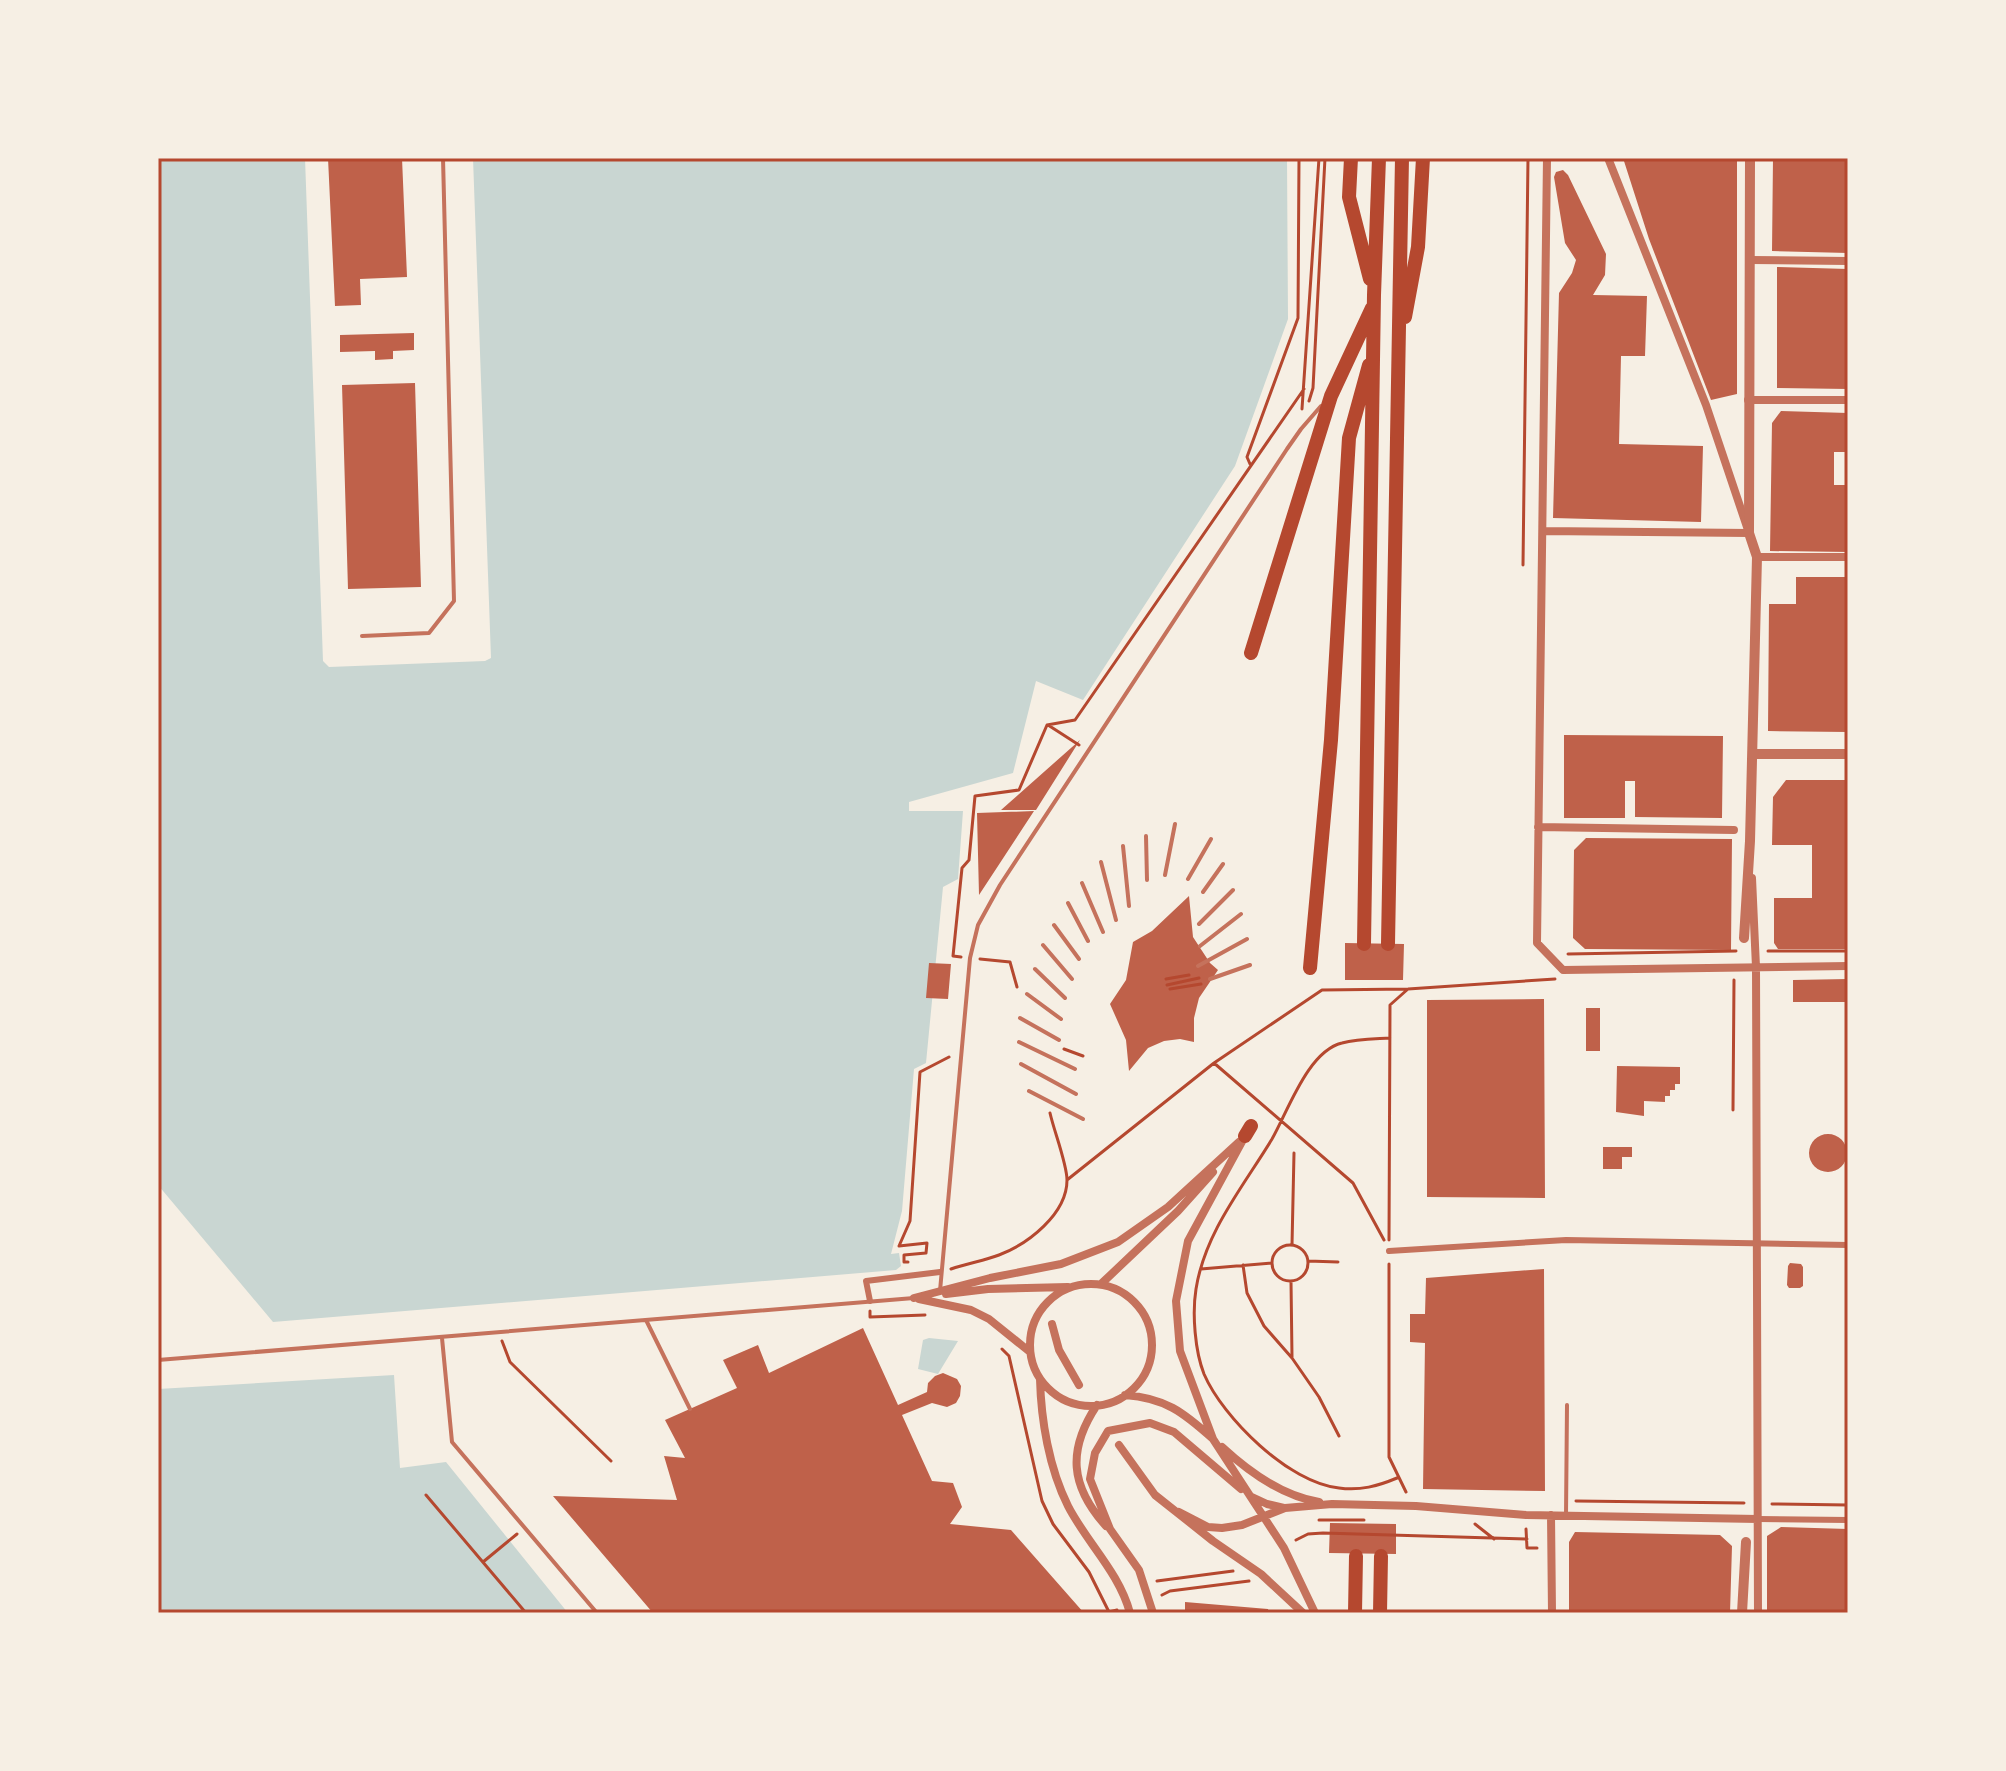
<svg xmlns="http://www.w3.org/2000/svg" width="2006" height="1771" font-family="Helvetica,sans-serif">
<style>
.water{fill:#c9d6d2}
.building{fill:#bf614a}
.lines{fill:none;stroke-linecap:round;stroke-linejoin:round}
.path{stroke:#b5482f;stroke-width:3}
.service{stroke:#c5725c;stroke-width:4}
.pedestrian{stroke:#c5725c;stroke-width:6}
.minor{stroke:#c5725c;stroke-width:8}
.tertiary{stroke:#c5725c;stroke-width:10}
.trunk{stroke:#b5482f;stroke-width:14}
.neatline{fill:none;stroke:#b5482f;stroke-width:3}
</style>
<rect width="100%" height="100%" fill="#f6efe4"/>
<path class="water" d="M158,158H305L323,661L329,667L485,661L491,658L473,158H1287L1288,319L1235,466L1083,700L1036,681L1013,773L909,802V811H963L958,879L943,887L926,1063L914,1069L902,1211L891,1254L899,1253L901,1266L896,1270L273,1322L158,1185Z
M929,1338L958,1341L938,1374L918,1369L923,1340Z
M394,1375L400,1468L446,1462L568,1613H158V1389Z"/>
<path class="building" d="M328,158H402L407,277L360,279L361,305L335,306Z
M1623,158H1737V394L1711,400L1649,239Z
M1773,158H1848V253L1772,251Z
M1563,170L1568,175L1606,254L1605,275L1593,295L1647,296L1645,356H1621L1619,444L1703,446L1701,522L1553,518L1559,293L1572,273L1576,260L1565,243L1554,177L1556,172Z
M1777,267L1848,269V389L1777,388Z
M414,333V350L393,351V359L375,360V351L340,352V335Z
M415,383L421,587L348,589L342,385Z
M1781,411L1848,413V452H1834V485H1848V552L1770,551L1772,423Z
M1796,577H1848V732L1768,731L1769,604H1796Z
M1564,735L1723,736L1722,818L1635,817V781H1625V818H1564Z
M1080,740L1036,810H1001Z
M1786,780H1848V949H1778L1774,943V898H1812V845H1772L1773,797Z
M1034,811L979,895L977,813Z
M1586,838L1732,839L1731,950L1585,949L1573,938L1574,850Z
M1189,896L1193,937L1210,963L1218,970L1199,998L1194,1018V1042L1180,1039L1164,1041L1148,1048L1129,1071L1126,1040L1110,1004L1126,980L1133,942L1152,931Z
M1345,943L1404,944L1403,980H1345Z
M929,963L951,964L948,999L926,998Z
M1848,979V1002H1793V980Z
M1544,999L1545,1198L1427,1197V1000Z
M1586,1008H1600V1051H1586Z
M1617,1066L1680,1067V1084H1675V1090H1670V1096H1665V1102L1644,1101V1116L1616,1112Z
M1809 1153a19 19 0 1 1 38 0a19 19 0 1 1-38 0Z
M1603,1147H1632V1157H1622V1169H1603Z
M1790,1263L1801,1264L1803,1267V1286L1800,1288H1789L1787,1285L1788,1266Z
M1544,1269L1545,1491L1423,1489L1425,1343L1410,1342V1314H1425L1426,1278Z
M863,1328L898,1405L927,1392L928,1383L935,1376L943,1373L957,1379L961,1386L960,1396L956,1403L947,1407L932,1403L902,1415L932,1481L953,1483L962,1507L950,1524L1011,1530L1084,1613H653L553,1496L677,1500L664,1456L685,1458L665,1420L737,1388L723,1360L758,1345L769,1373Z
M1330,1523L1396,1524V1554L1329,1553Z
M1781,1527L1848,1529V1613H1767V1536Z
M1575,1532L1720,1535L1732,1546L1730,1613H1569V1542Z
M1185,1602L1268,1609L1269,1613H1185Z"/>
<g class="lines">
<path class="path" d="M1309,401L1313,388L1325,158
M1302,409L1319,158
M1250,464L1247,457L1298,318L1299,158
M1523,565L1528,158
M1048,725L1079,745
M1768,951H1848
M1568,954L1736,951
M961,957L953,956L962,868L969,860L975,796L1019,790L1047,725L1075,720L1304,389
M980,959L1010,962L1017,987
M1166,979L1189,975
M1167,985L1199,978
M1170,989L1201,984
M1390,1038C1375,1039 1357,1039 1342,1043C1308,1051 1288,1111 1272,1139C1243,1187 1205,1232 1196,1289C1192,1314 1195,1351 1204,1374C1223,1418 1289,1483 1339,1488C1360,1491 1378,1486 1397,1478
M1064,1049L1083,1056
M1214,1063L1353,1183L1384,1240
M1733,1110L1734,980
M1067,1180L1214,1063L1322,990L1408,989L1555,979
M1389,1240L1390,1005L1408,989
M1292,1245L1294,1153
M1272 1263a18 18 0 1 1 36 0a18 18 0 1 1-36 0Z
M1308,1261L1338,1262
M908,1262H904V1255L926,1253L927,1243L899,1246L910,1221L920,1072L949,1057
M1389,1264V1457L1406,1492
M1243,1265L1247,1293L1264,1326L1292,1358L1319,1397L1339,1436
M951,1269C967,1263 984,1261 999,1255C1028,1244 1067,1214 1067,1180C1067,1164 1054,1131 1050,1113
M1201,1269L1272,1263
M1291,1281L1292,1357
M870,1311V1317L925,1315
M502,1341L510,1362L611,1461
M1002,1349L1009,1356L1042,1501L1053,1524L1089,1572L1109,1612L1117,1610
M426,1495L526,1613
M1576,1501L1744,1503
M1772,1504L1848,1505
M1319,1520H1364
M1475,1524L1494,1539
M1526,1529L1527,1548H1537
M1296,1540L1308,1534L1323,1533L1527,1539
M483,1562L517,1534
M1157,1581L1233,1571
M1162,1595L1170,1591L1249,1581"/>
<path class="service" d="M362,636L429,633L454,601L443,158
M1146,836L1147,880
M1123,846L1129,906
M1101,862L1116,920
M1165,875L1175,824
M1188,879L1211,839
M1082,883L1103,932
M1203,892L1223,864
M1068,903L1088,941
M1199,924L1233,890
M1054,925L1079,959
M1043,945L1072,979
M1200,946L1241,914
M1198,966L1247,939
M1035,969L1065,998
M1210,979L1250,965
M1027,994L1061,1019
M1020,1018L1059,1040
M1019,1042L1075,1069
M1021,1064L1076,1094
M1029,1091L1083,1119
M940,1291L970,958L978,925L1000,885L1287,449L1301,429L1321,406
M646,1320L690,1409
M442,1338L452,1442L597,1613
M158,1360L914,1298
M1566,1515L1567,1405"/>
<path class="pedestrian" d="M1389,1251L1566,1240L1848,1245
M870,1301L866,1281L940,1272
M1758,1519L1848,1520"/>
<path class="minor" d="M1547,158L1537,943L1563,970L1848,966
M1751,260L1848,261
M1748,400H1848
M1543,531L1749,533L1706,405L1608,158
M1757,557H1848
M1538,827L1734,830
M1752,878L1756,967L1758,1613
M1245,1136L1188,1241L1176,1301L1180,1351L1213,1439L1284,1548L1315,1613
M1101,1284L1178,1211L1213,1172
M1030 1345a61 61 0 1 1 122 0a61 61 0 1 1-122 0Z
M946,1294L988,1289L1068,1287
M914,1298L990,1278L1061,1264L1118,1242L1168,1207L1239,1142
M919,1299L971,1310L989,1319L1030,1352
M1052,1324L1059,1350L1079,1385
M1040,1379C1041,1420 1049,1468 1068,1506C1087,1543 1119,1572 1130,1613
M1125,1395C1165,1398 1183,1412 1212,1438
M1097,1405C1067,1450 1070,1486 1106,1526
M1119,1445L1155,1495L1213,1541L1261,1574L1303,1613
M1222,1447C1249,1472 1282,1496 1319,1502
M1252,1497L1267,1504L1284,1508
M1179,1512L1208,1527L1222,1528L1242,1525L1285,1508L1332,1504L1416,1506L1526,1515L1758,1519
M1551,1515L1552,1613
M1153,1613L1139,1570L1110,1529L1090,1479L1095,1453L1108,1431L1150,1423L1174,1432L1241,1489"/>
<path class="tertiary" d="M1753,754H1848
M1744,938L1750,841L1757,557L1749,533L1750,158
M1742,1613L1746,1542"/>
<path class="trunk" d="M1351,158L1349,197L1370,279
M1405,317L1418,247L1423,158
M1251,653L1331,396L1372,308
M1364,944L1374,295L1379,158
M1388,944L1402,158
M1310,968L1331,740L1349,438L1369,365
M1245,1136L1251,1126
M1355,1613L1356,1556
M1380,1613L1381,1556"/>
</g>
<rect width="2006" height="1771" fill="none" stroke="#f6efe4" stroke-width="320"/>
<rect x="160" y="160" width="1686" height="1451" class="neatline"/>
</svg>
